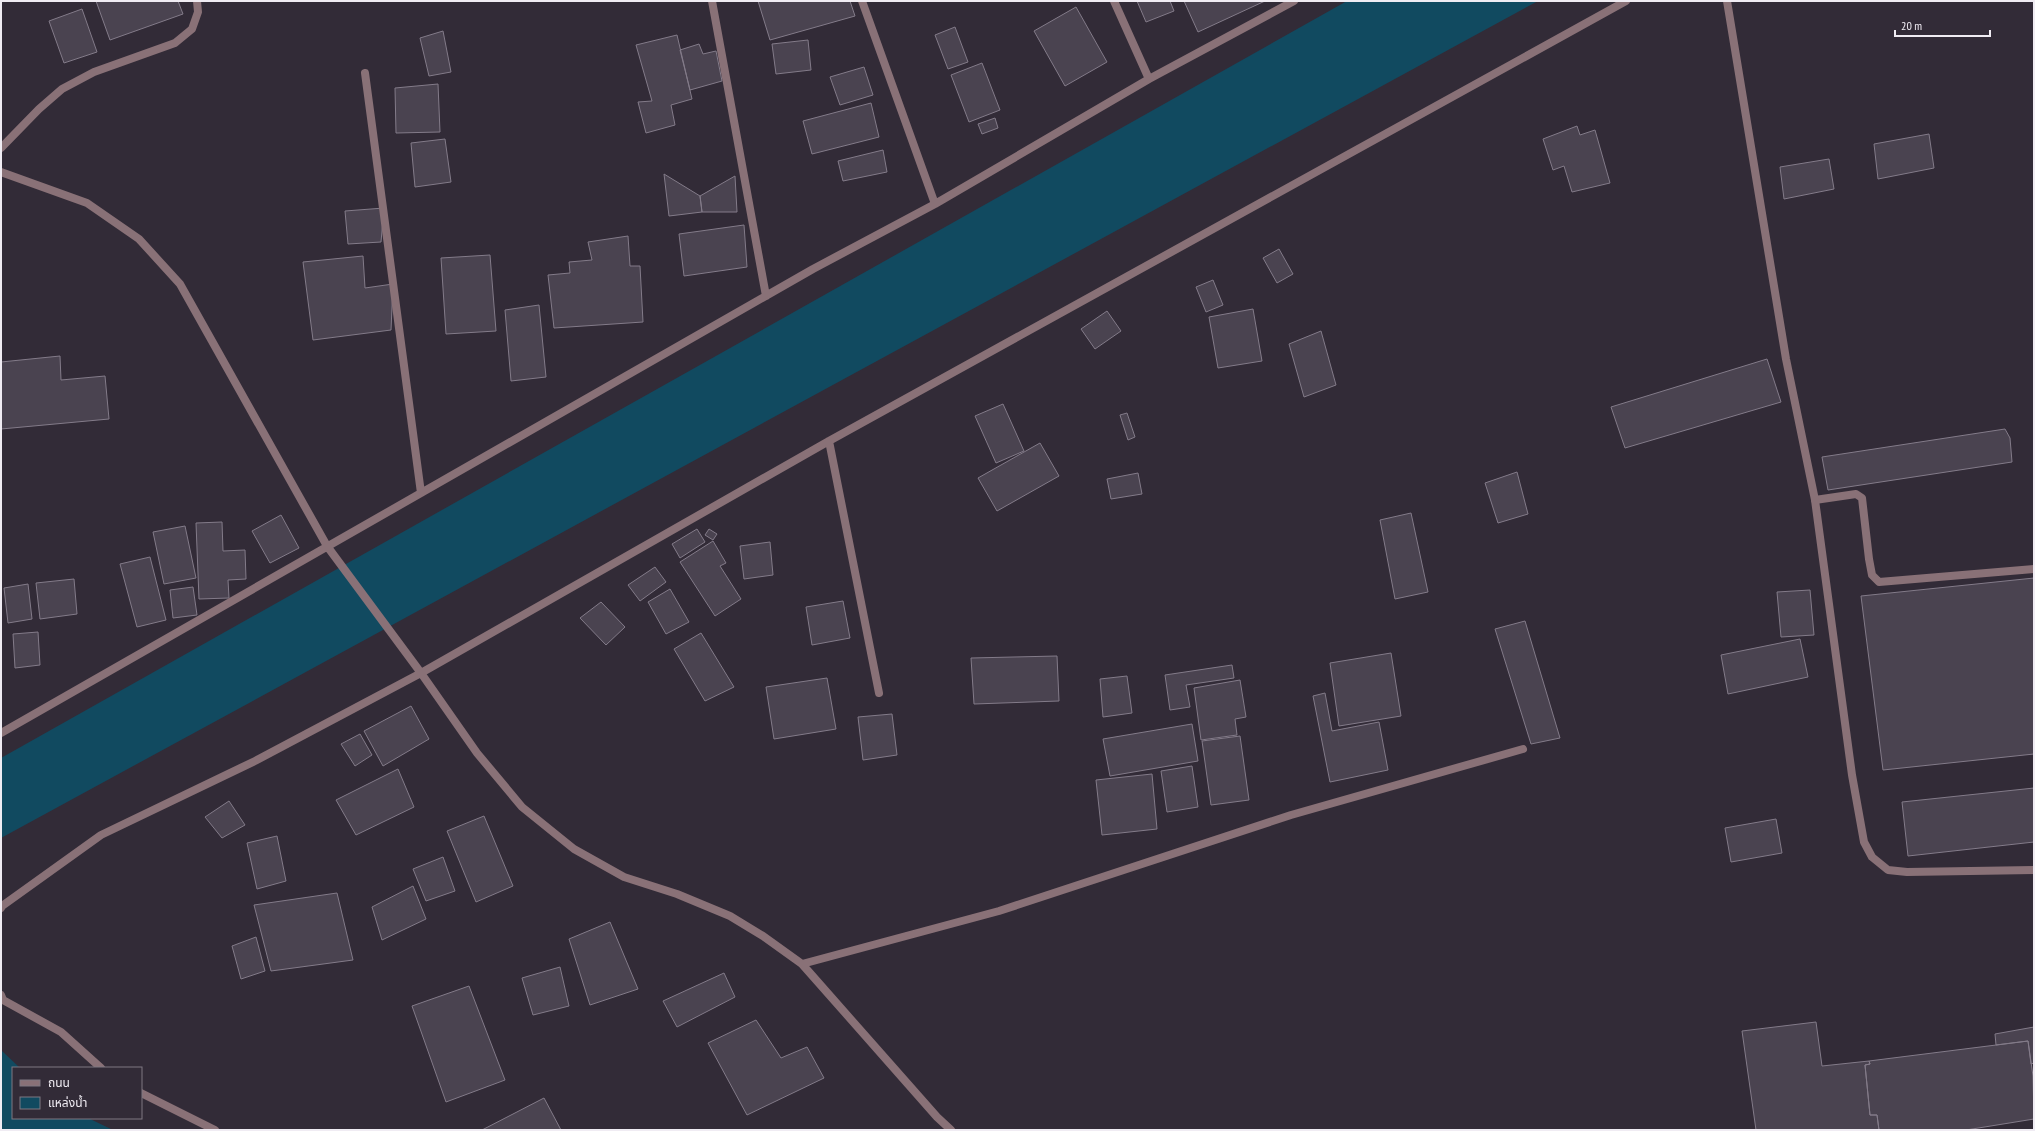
<svg xmlns="http://www.w3.org/2000/svg" width="2035" height="1131" font-family="'PT Sans Narrow','Noto Sans Thai',sans-serif">
<style>
.water{fill:#114a60}
.building{fill:#4a4350;stroke:#837b89}
.lines{fill:none;stroke-linecap:round;stroke-linejoin:round}
.service{stroke:#897177;stroke-width:8}
.minor{stroke:#897177;stroke-width:8}
</style>
<rect width="100%" height="100%" fill="#322b37"/>
<path class="water" d="M1347,1H1538L1,838V758Z
M1,1050L20,1068H13V1118H88L113,1130H1Z"/>
<path class="building" d="M96,1H178L183,14L110,40Z
M758,1H850L855,16L770,40Z
M1137,1H1170L1174,11L1146,22Z
M1184,1H1265L1198,32Z
M1076,7L1107,62L1065,86L1034,31Z
M82,9L97,52L64,63L49,21Z
M955,27L968,62L948,69L935,35Z
M443,31L451,72L429,76L420,38Z
M677,35L692,99L671,105L675,125L646,133L638,102L652,101L636,45Z
M808,40L811,70L776,74L772,44Z
M699,44L703,54L716,51L722,81L690,90L680,50Z
M982,63L1000,110L969,122L951,75Z
M864,67L873,95L840,105L830,77Z
M438,84L440,132L396,133L395,88Z
M871,103L879,137L812,154L803,121Z
M995,118L998,128L982,134L978,124Z
M1577,126L1580,135L1595,130L1610,183L1572,192L1564,166L1553,170L1543,139Z
M1929,134L1934,168L1878,179L1874,144Z
M445,139L451,182L415,187L411,143Z
M883,150L887,172L843,181L838,161Z
M1829,159L1834,189L1784,199L1780,167Z
M664,174L700,196L702,212L669,216Z
M735,176L737,212H702L700,196Z
M384,208L381,242L348,244L345,211Z
M744,225L747,267L684,276L679,234Z
M628,236L630,266H640L643,322L554,328L548,275L570,273L569,262L592,260L588,242Z
M1279,249L1293,274L1277,283L1263,258Z
M490,255L496,331L446,334L441,258Z
M363,256L365,288L393,284L391,330L313,340L303,262Z
M1213,280L1223,305L1206,312L1196,287Z
M539,305L546,377L511,381L505,310Z
M1253,309L1262,361L1218,368L1209,317Z
M1107,311L1121,331L1095,349L1081,329Z
M1321,331L1336,385L1304,397L1289,344Z
M60,356L61,380L105,376L109,419L1,429V362Z
M1767,359L1781,402L1625,448L1611,407Z
M1003,404L1024,451L996,463L975,416Z
M1127,413L1135,437L1128,440L1120,415Z
M2005,429L2010,438L2012,462L1828,490L1822,457Z
M1040,443L1059,476L997,511L978,478Z
M1517,472L1528,514L1498,523L1485,483Z
M1138,473L1142,494L1111,499L1107,479Z
M1411,513L1428,592L1395,599L1380,520Z
M281,515L299,548L270,563L252,531Z
M222,522L223,551L245,550L246,579L228,580L229,598L199,599L196,523Z
M185,526L196,578L164,584L153,532Z
M697,529L705,542L680,558L672,544Z
M709,529L717,534L713,540L705,535Z
M713,541L726,563L720,566L741,599L715,616L680,562Z
M770,542L773,575L744,579L740,546Z
M150,557L166,620L137,627L120,564Z
M655,567L666,582L640,601L628,585Z
M2034,578V754L1883,770L1861,596Z
M74,579L77,614L40,619L36,583Z
M28,584L32,619L8,623L4,588Z
M193,587L197,615L173,618L170,590Z
M670,589L689,622L666,634L648,602Z
M1810,590L1814,635L1781,637L1777,592Z
M843,601L850,638L812,645L806,607Z
M601,602L625,627L606,645L580,618Z
M1525,621L1560,738L1531,744L1495,629Z
M38,632L40,665L15,668L13,634Z
M701,633L734,687L705,701L674,649Z
M1800,639L1808,677L1728,694L1721,655Z
M1391,653L1401,716L1339,726L1330,663Z
M1057,656L1059,701L974,704L971,658Z
M1232,665L1234,678L1186,685L1190,707L1170,710L1165,675Z
M1127,676L1132,713L1103,717L1100,679Z
M827,678L836,729L774,739L766,687Z
M1240,680L1246,717L1235,719L1237,735L1201,740L1194,688Z
M1325,693L1332,731L1379,722L1388,770L1330,782L1313,696Z
M411,706L429,739L383,766L364,731Z
M892,714L897,755L863,760L858,717Z
M1192,724L1198,761L1110,776L1103,739Z
M360,734L372,755L355,766L341,744Z
M1240,736L1249,800L1211,805L1202,741Z
M1192,766L1198,807L1167,812L1161,771Z
M398,769L414,807L356,835L336,800Z
M1152,774L1157,829L1102,835L1096,780Z
M2034,788V842L1908,856L1902,802Z
M229,801L245,825L222,838L205,817Z
M484,816L513,886L476,902L447,831Z
M1776,819L1782,853L1731,862L1725,828Z
M277,836L286,881L257,889L247,843Z
M443,857L455,891L426,901L413,869Z
M413,886L426,919L382,940L372,907Z
M337,893L353,960L271,971L254,905Z
M610,922L638,989L590,1005L569,939Z
M256,937L265,971L241,979L232,946Z
M560,967L569,1006L533,1015L522,978Z
M724,973L735,997L677,1027L663,1001Z
M469,986L505,1080L446,1102L412,1006Z
M756,1020L781,1058L807,1047L824,1078L747,1115L708,1043Z
M1816,1022L1822,1066L1869,1061L1870,1064L1865,1065L1870,1115H1877L1879,1130H1756L1742,1031Z
M2034,1027V1063L2031,1064L2028,1041L1996,1045L1995,1034Z
M2028,1041L2033,1076L2034,1119L1966,1130H1879L1877,1115H1870L1865,1065L1870,1064L1869,1061Z
M544,1098L561,1130H482Z"/>
<g class="lines">
<path class="service" d="M1815,500L1856,494L1862,498L1869,559L1872,575L1879,582L2034,569"/>
<path class="minor" d="M712,1L766,296
M862,1L935,204
M1114,1L1149,79
M1727,1L1786,359L1815,500L1852,775L1864,842L1872,857L1888,870L1907,872L2034,870
M365,73L421,493
M1,148L39,109L62,89L94,72L175,43L192,29L198,12L197,1
M1,172L87,203L139,239L180,284L327,546L421,673L477,753L522,807L574,849L624,877L677,894L730,916L763,936L802,964L937,1117L951,1130
M829,441L879,693
M1,733L813,269L935,204L1149,79L1294,1
M1,908L2,906L101,835L255,761L421,673L829,441L1626,1
M802,964L999,911L1291,815L1523,749
M1,995L3,1000L61,1032L101,1068
M141,1093L215,1130"/>
</g>
<rect width="2035" height="1131" fill="none" stroke="#f0ecf3" stroke-width="4"/>
<rect x="12" y="1067" width="130" height="52" fill="#322b37" stroke="#7e7882"/>
<rect x="20" y="1080" width="20" height="6" fill="#897177" stroke="#7e7882"/>
<text x="48" y="1087" font-size="12" fill="#f0ecf3">ถนน</text>
<rect x="20" y="1097" width="20" height="12" fill="#114a60" stroke="#7e7882"/>
<text x="48" y="1107" font-size="12" fill="#f0ecf3">แหล่งน้ำ</text>
<path d="M1895 30v6h95v-6" fill="none" stroke="#f0ecf3" stroke-width="2"/>
<text x="1901" y="30" font-size="12" fill="#f0ecf3" stroke="#322b37" stroke-width="3" paint-order="stroke">20 m</text>
</svg>
